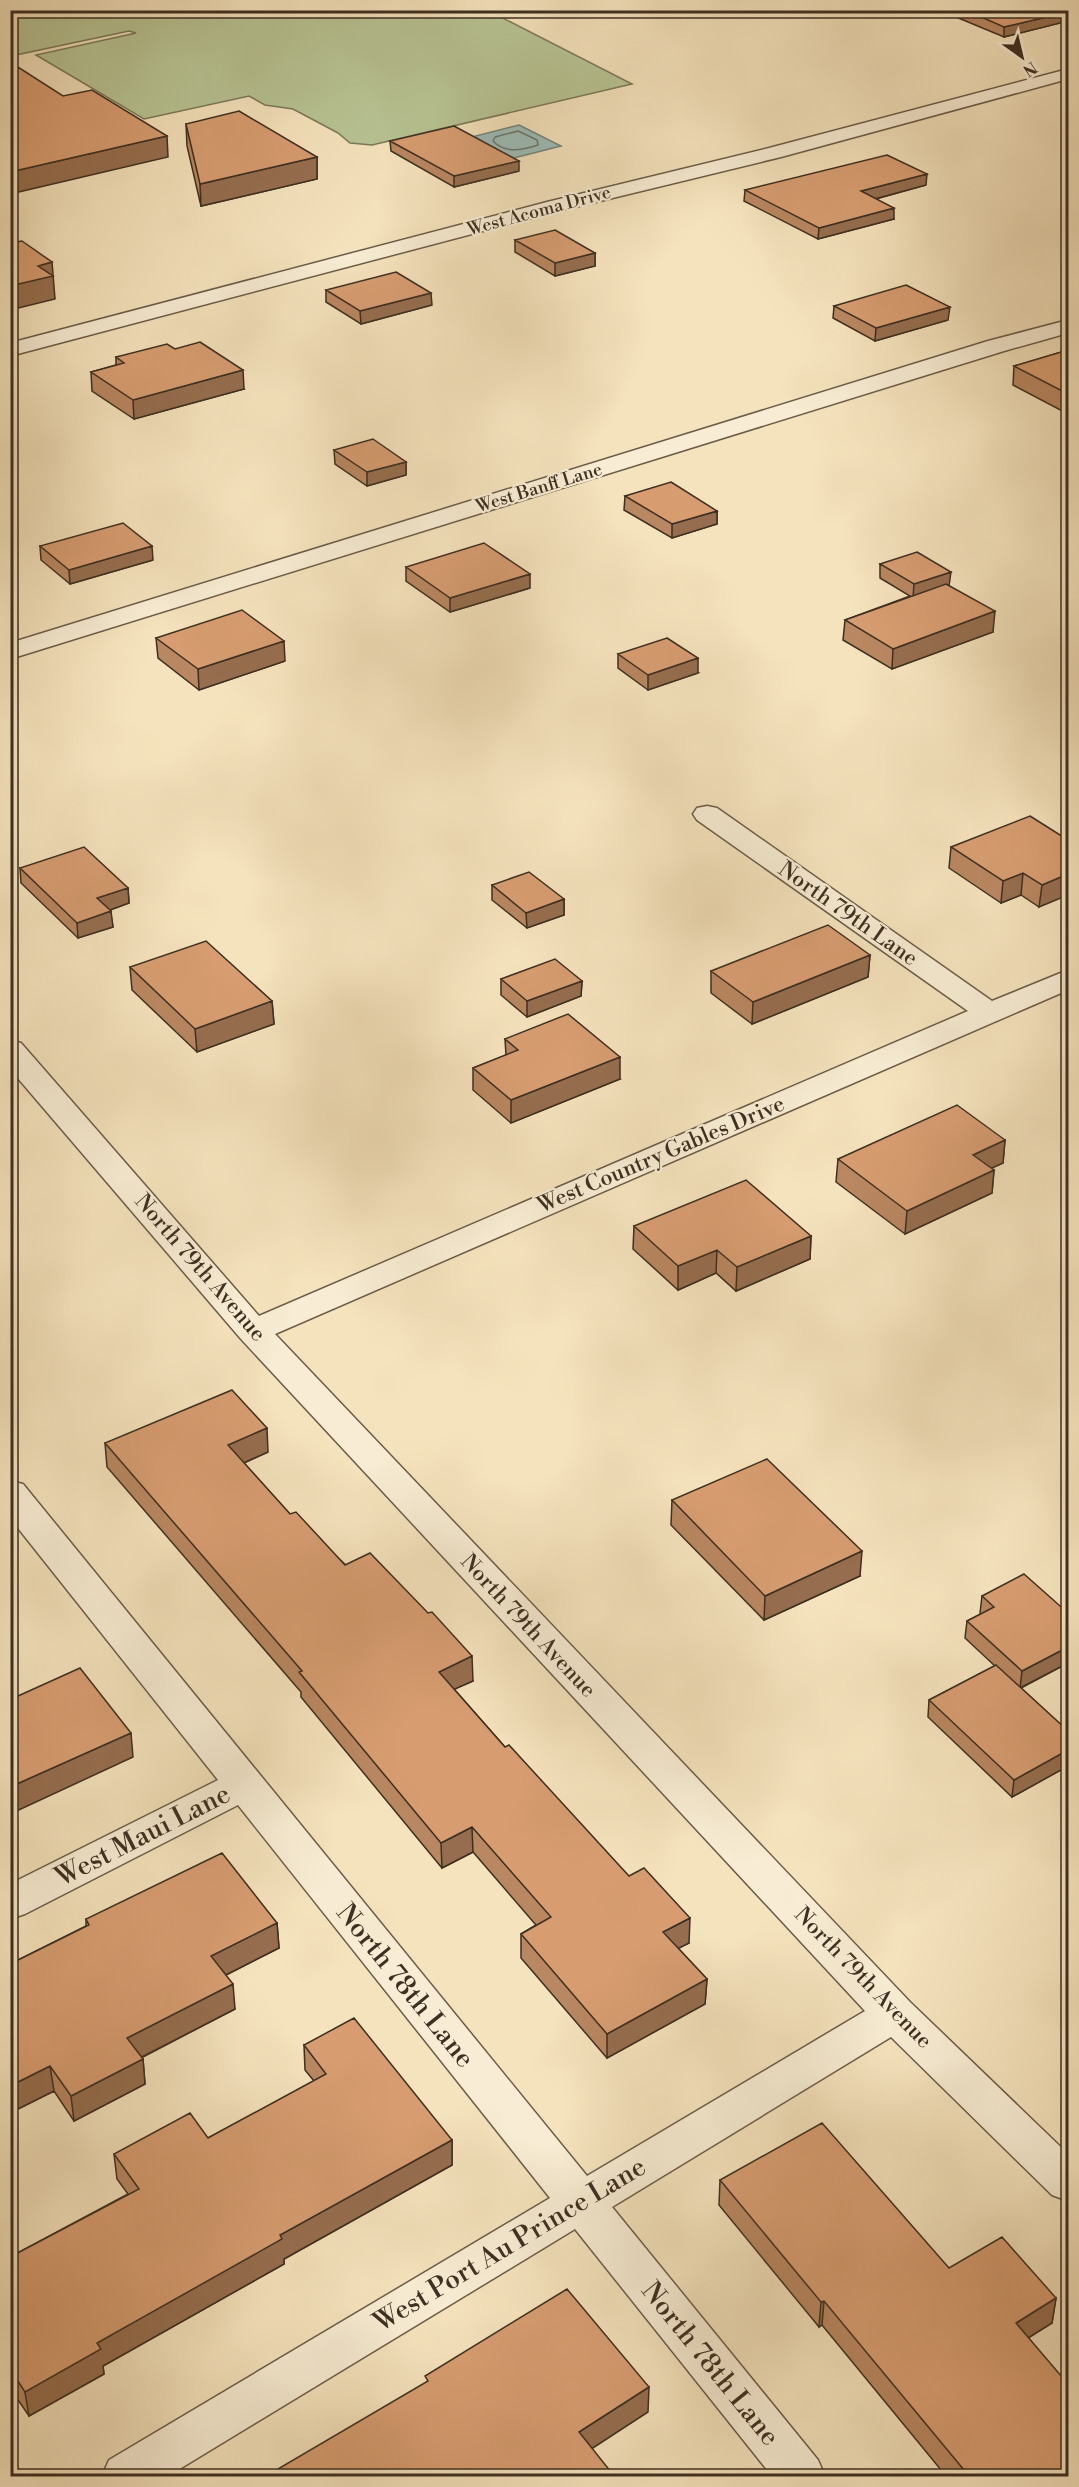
<svg xmlns="http://www.w3.org/2000/svg" width="1079" height="2487" font-family="'Libre Bodoni',serif">
<style>
.green{fill:#b8c494;stroke:#7a7a5b;stroke-width:1.5}
.water{fill:#9dbdb8;stroke:#77847c;stroke-width:1.5}
.lines{fill:none;stroke-linecap:round;stroke-linejoin:round}
.shore{stroke:#6d766d;stroke-width:1.5}
.minor-casing{stroke:#6b5c49;stroke-width:3}
.minor{fill:#f8edd4;fill-rule:evenodd}
.wall{fill:#b98761;stroke:#3d2f22;stroke-width:1.5}
.shaded-wall{fill:#966e4f;stroke:#3d2f22;stroke-width:1.5}
.building{fill:#d79d71;stroke:#3d2f22;stroke-width:1.5}
.labels{text-anchor:middle;dominant-baseline:central;stroke-width:4.5;stroke-linejoin:round;paint-order:stroke}
.far-street-label{font-size:18px;fill:#3d2f22;stroke:#f8edd4}
.street-label{font-size:22px;fill:#3d2f22;stroke:#f8edd4}
.near-street-label{font-size:27px;fill:#3d2f22;stroke:#f8edd4}
</style>
<rect width="100%" height="100%" fill="#f5e3bd"/>
<filter id="stains"><feTurbulence type="fractalNoise" baseFrequency=".00333" numOctaves="4"/><feColorMatrix values="0 0 0 0 .2 0 0 0 0 .09 0 0 0 0 .02 0 0 0 .5 -.17"/></filter>
<radialGradient id="worn" r=".72"><stop offset=".6" stop-color="#630" stop-opacity="0"/><stop offset="1" stop-color="#630" stop-opacity=".3"/></radialGradient>
<path class="green" d="M10,11H489L632,84L372,145L350,143L338,133L293,109L265,105L249,96L144,119L36,55L136,33L129,31L11,56Z"/>
<path class="water" d="M519,125L561,146L514,158L472,137Z"/>
<g class="lines">
<path class="shore" d="M518,131L537,140L538,145C523,150 505,154 493,141L495,137Z"/>
<g class="minor-casing">
<path id="minor" d="M1068,69V79L781,157L559,211L10,356V343L547,202L769,148Z
M1068,320V333L1004,351L10,659V643L988,341Z
M707,806L717,808L992,1001L1068,970V990L275,1334L910,2002L1068,2154V2201L1052,2195L891,2037L612,2207L818,2460L825,2476H772L575,2229L168,2476H102L109,2460L550,2198L238,1805L25,1914L10,1919V1884L218,1780L10,1518V1481L23,1484L587,2176L865,2011L241,1339L10,1069V1040L21,1043L259,1316L968,1011L697,820L693,814L697,808Z"/>
</g>
<use href="#minor" class="minor"/>
</g>
<path class="wall" d="M957,10H1068V21L1004,37L956,17Z
M186,124L317,157V179L201,206L187,146Z
M390,141L519,171L454,187L391,151Z
M926,185L876,199L894,219L818,239L744,201L745,190Z
M515,240L595,253V266L555,276L515,252Z
M326,290L432,305L361,324L326,302Z
M834,306L948,320L875,341L833,318Z
M175,349L244,389L134,419L92,391L91,372L116,365V357Z
M1068,350V414L1013,385L1014,366Z
M334,450L406,462V475L367,486L335,464Z
M625,496L717,511V524L672,538L624,510Z
M40,546L153,560L70,584L41,560Z
M880,564L949,586L993,632L892,669L843,640L845,620L910,596L880,578Z
M406,567L530,588L450,612L406,581Z
M156,638L285,661L199,690L158,658Z
M618,654L698,673L648,690L618,668Z
M1068,840L1039,907L1021,895L1001,903L949,868L951,847Z
M20,868L128,888L129,903L110,910L113,927L78,938L21,883Z
M492,885L564,899V915L527,928L492,900Z
M870,955L868,977L752,1024L711,993V971Z
M130,967L272,1001L274,1024L197,1052L132,990Z
M501,979L582,981L581,996L527,1017L501,995Z
M505,1039L620,1079L511,1123L473,1090V1068L506,1055Z
M1005,1140L1003,1163L991,1168L994,1170L992,1193L905,1234L836,1182L838,1159Z
M634,1226L811,1236L810,1259L736,1291L716,1273L678,1290L633,1249Z
M105,1443L268,1452L244,1463L290,1514L473,1681L454,1689L505,1747L689,1943L678,1948L707,1979L705,2004L607,2058L521,1958V1934L536,1925L473,1852L442,1868L301,1697V1692L107,1467Z
M672,1500L860,1576L764,1620L671,1525Z
M982,1596L1068,1613V1663L1021,1688L1068,1731V1766L1012,1797L928,1717L929,1700L995,1666L965,1638L967,1621L981,1614L980,1613Z
M86,1919L277,1923L279,1948L226,1975L235,2009L141,2058L143,2059L145,2084L74,2121L54,2091L10,2113V1964L86,1926Z
M304,2045L452,2140V2165L284,2259V2264L103,2366L104,2374L29,2416L10,2388V2257L128,2194L117,2179L114,2154L208,2138L314,2081L305,2070Z
M720,2180L949,2268L1056,2298L1052,2323L1028,2338L1068,2476H946L822,2325L819,2327L719,2205Z"/>
<path class="shaded-wall" d="M1068,12V21L1004,37V27Z
M167,136L168,157L10,194V172Z
M317,157V179L201,206L200,184Z
M519,161V171L454,187V176Z
M927,174L926,185L860,203L861,191Z
M894,208V219L818,239L819,228Z
M595,253V266L555,276V263Z
M52,262L55,299L10,310V286L38,266Z
M431,293L432,305L361,324L360,311Z
M950,307L948,320L875,341L876,328Z
M243,370L244,389L134,419L133,400Z
M406,462V475L367,486V472Z
M717,511V524L672,538V524Z
M152,546L153,560L70,584L69,570Z
M951,572L949,586L913,598L914,584Z
M530,574V588L450,612V598Z
M995,611L993,632L892,669L893,649Z
M284,641L285,661L199,690L198,669Z
M698,658V673L648,690V675Z
M1023,873L1021,895L1001,903L1003,881Z
M1068,874V895L1039,907L1042,885Z
M128,888L129,903L99,914L97,898Z
M564,899V915L527,928L526,913Z
M111,911L113,927L78,938L77,923Z
M870,955L868,977L752,1024L753,1002Z
M582,981L581,996L527,1017V1001Z
M272,1001L274,1024L197,1052L195,1029Z
M620,1057V1079L511,1123V1100Z
M1005,1140L1003,1163L970,1178L973,1155Z
M994,1170L992,1193L905,1234L907,1211Z
M811,1236L810,1259L736,1291L737,1267Z
M717,1250L716,1273L678,1290V1266Z
M267,1428L268,1452L230,1469L228,1445Z
M862,1551L860,1576L764,1620L765,1596Z
M1068,1647V1663L1020,1688L1022,1671Z
M472,1656L473,1681L439,1696V1672Z
M131,1733L133,1757L10,1814V1787Z
M1068,1750V1766L1012,1797L1014,1780Z
M472,1827L473,1852L442,1868L441,1843Z
M690,1918L689,1943L662,1957L663,1932Z
M277,1923L279,1948L214,1981L211,1956Z
M707,1979L705,2004L607,2058V2034Z
M233,1984L235,2009L130,2063L127,2038Z
M143,2059L145,2084L74,2121L71,2096Z
M50,2066L54,2091L10,2113V2086Z
M452,2140V2165L284,2259V2264L103,2366L104,2374L29,2416L25,2392L97,2343L280,2235Z
M1056,2298L1052,2323L1012,2348L1016,2323Z
M824,2301L822,2325L819,2327L821,2302Z
M649,2387L648,2412L579,2457V2432Z
M611,2472V2476H603Z"/>
<path class="building" d="M965,10H1068V12L1004,27Z
M10,62L63,96L92,90L167,136L10,172Z
M239,111L317,157L200,184L186,124Z
M454,126L519,161L454,176L390,141Z
M887,155L927,174L861,191L894,208L819,228L745,190Z
M555,230L595,253L555,263L515,240Z
M22,241L52,262L38,266L53,276L10,286V243Z
M396,272L431,293L360,311L326,290Z
M906,285L950,307L876,328L834,306Z
M200,342L243,370L133,400L91,372L124,363L116,357L167,344L175,349Z
M1068,350V394L1014,366Z
M373,439L406,462L367,472L334,450Z
M671,482L717,511L672,524L625,496Z
M123,523L152,546L69,570L40,546Z
M484,543L530,574L450,598L406,567Z
M917,552L951,572L914,584L880,564Z
M946,584L995,611L893,649L845,620Z
M242,610L284,641L198,669L156,638Z
M667,638L698,658L648,675L618,654Z
M1030,816L1068,840V874L1042,885L1023,873L1003,881L951,847Z
M84,847L128,888L97,898L111,911L77,923L20,868Z
M529,872L564,899L526,913L492,885Z
M828,925L870,955L753,1002L711,971Z
M206,941L272,1001L195,1029L130,967Z
M555,959L582,981L527,1001L501,979Z
M568,1014L620,1057L511,1100L473,1068L518,1050L505,1039Z
M957,1105L1005,1140L973,1155L994,1170L907,1211L838,1159Z
M746,1180L811,1236L737,1267L717,1250L678,1266L634,1226Z
M232,1390L267,1428L228,1445L290,1514L296,1512L345,1565L370,1553L428,1613L432,1612L472,1656L439,1672L505,1747L509,1745L629,1876L644,1868L690,1918L663,1932L707,1979L607,2034L521,1934L551,1917L472,1827L441,1843L299,1672L302,1671L105,1443Z
M767,1459L862,1551L765,1596L672,1500Z
M1024,1574L1068,1613V1647L1022,1671L967,1621L994,1607L982,1596Z
M996,1665L1068,1731V1750L1014,1780L929,1700Z
M80,1668L131,1733L10,1787V1686L18,1696Z
M222,1853L277,1923L211,1956L233,1984L127,2038L143,2059L71,2096L50,2066L10,2086V1964L89,1925L86,1919Z
M354,2018L452,2140L280,2235L282,2239L97,2343L101,2349L25,2392L10,2369V2257L139,2189L114,2154L190,2113L208,2138L326,2074L304,2045Z
M822,2123L949,2268L1002,2237L1056,2298L1016,2323L1068,2384V2476H969L824,2301L821,2302L720,2180Z
M567,2289L649,2387L579,2432L611,2472L603,2476H266L428,2381L425,2376Z"/>
<g class="labels">
<g class="far-street-label">
<text transform="translate(539 211) rotate(-15)">West Acoma Drive</text>
<text transform="translate(539 488) rotate(-17)">West Banff Lane</text>
</g>
<g class="street-label">
<text transform="translate(848 914) rotate(35)">North 79th Lane</text>
<text transform="translate(661 1155) rotate(-23)">West Country Gables Drive</text>
<text transform="translate(200 1268) rotate(49)">North 79th Avenue</text>
<text transform="translate(528 1626) rotate(47)">North 79th Avenue</text>
<text transform="translate(863 1978) rotate(46)">North 79th Avenue</text>
</g>
<g class="near-street-label">
<text transform="translate(143 1836) rotate(-27)">West Maui Lane</text>
<text transform="translate(405 1986) rotate(51)">North 78th Lane</text>
<text transform="translate(510 2245) rotate(-31)">West Port Au Prince Lane</text>
<text transform="translate(710 2364) rotate(51)">North 78th Lane</text>
</g>
</g>
<rect width="1079" height="2487" fill="none" stroke="#f5e3bd" stroke-width="36"/>
<rect x="12" y="12" width="1055" height="2463" fill="none" stroke="#3d2f22" stroke-width="3"/>
<rect x="18" y="18" width="1043" height="2451" fill="none" stroke="#3d2f22" stroke-width="1.5"/>
<g transform="translate(1022 57) rotate(146)" stroke="#f8edd4" stroke-width="4.5" paint-order="stroke">
<path d="M0-4.5L10 22L0 15L-10 22Z" fill="#3d2f22"/>
<text y="-9" font-size="16" font-weight="bold" text-anchor="middle" fill="#3d2f22">N</text>
</g>
<rect width="100%" height="100%" filter="url(#stains)"/>
<rect width="100%" height="100%" fill="url(#worn)"/>
</svg>
